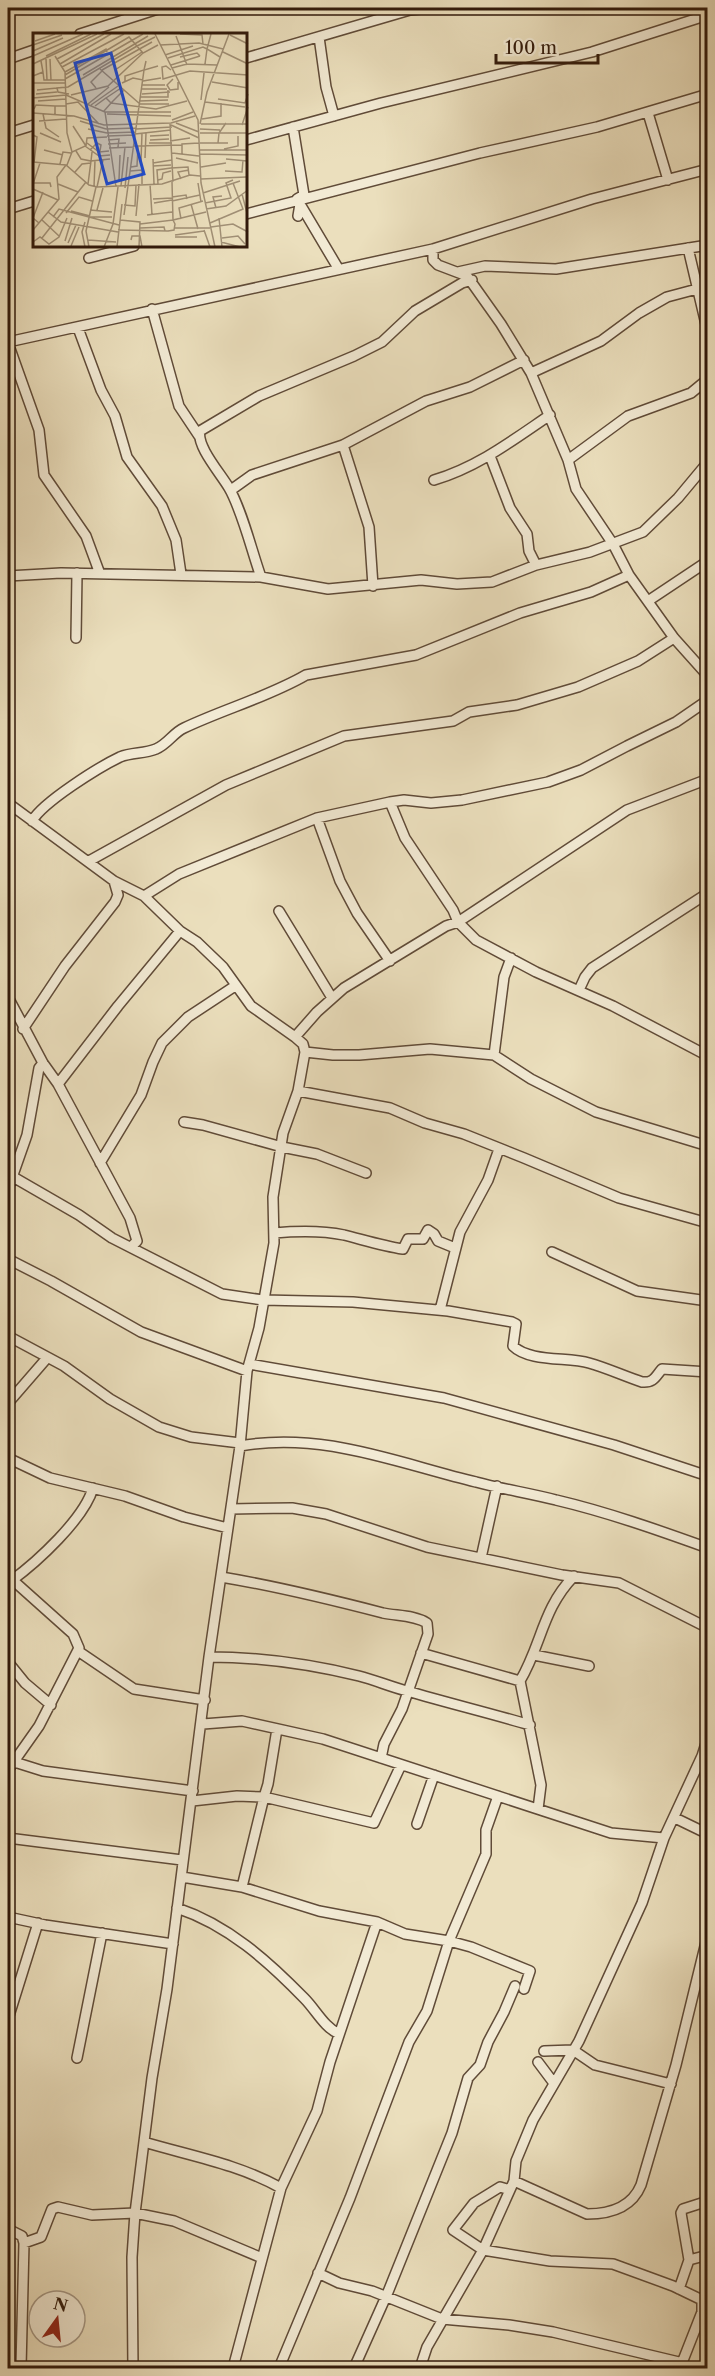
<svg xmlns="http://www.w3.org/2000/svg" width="715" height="2376" font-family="'Libre Caslon Text',serif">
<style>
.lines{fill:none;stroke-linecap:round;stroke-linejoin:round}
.minor-casing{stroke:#604b38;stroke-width:12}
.minor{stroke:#f2ead4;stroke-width:9}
.inset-road{fill:none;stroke:#a19076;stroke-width:1.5}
.view{fill:#1d4ed8;fill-opacity:0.15;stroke:#1d4ed8;stroke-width:3}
.inset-edge{fill:none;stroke:#321a0b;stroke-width:3}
</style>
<rect width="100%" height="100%" fill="#ebdfbd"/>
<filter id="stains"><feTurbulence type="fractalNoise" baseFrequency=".00333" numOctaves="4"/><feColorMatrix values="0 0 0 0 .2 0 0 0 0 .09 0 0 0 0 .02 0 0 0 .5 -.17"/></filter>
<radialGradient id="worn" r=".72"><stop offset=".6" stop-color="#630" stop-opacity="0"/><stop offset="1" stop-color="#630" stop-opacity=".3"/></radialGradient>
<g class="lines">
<g class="minor-casing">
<path id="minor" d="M80,34L161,8
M319,37L326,87L334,116
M246,58L410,10L431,8
M8,59L34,50
M648,113L668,180
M293,127L304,195L297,199L300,204L298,216
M8,133L34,125
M246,140L381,103L592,52L708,15
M300,204L338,268
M8,209L34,201
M246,214L480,153L597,127L708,94
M688,248L708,333
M433,249V260L438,265L467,276L501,324L531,373L568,460L576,489L613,544L629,575L674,638L708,676
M89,258L134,246
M458,272L485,266L556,269L708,245
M152,309L179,406L199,436
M78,328L101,390L115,416L127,457L162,506L176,540L181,574
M8,342L433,249L592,199L708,169
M8,343L39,430L44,475L86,536L100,574
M531,373L601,341L639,313L667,297L697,289
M343,445L369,527L373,586
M490,456L510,508L527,534L529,551L536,565
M568,460L628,416L691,393L708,379
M434,480C478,467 513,440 550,415
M231,490L252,475L343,445L426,401L470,387L524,360
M8,576L61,573L261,577L328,589L421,580L457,584L492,582L536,565L590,552L643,532L678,498L708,462
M261,577C252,552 242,510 229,488C221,474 196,446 200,431L259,396L354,356L382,342L415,311L462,283L472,280
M648,601L708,561
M76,638L77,573
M390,802L404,800L431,803L462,800L548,782L581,770L627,746L676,722L708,700
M8,803L114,881L144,896L180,931L197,942L223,967L251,1006L295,1037L303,1044L305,1052L298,1091L283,1133L273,1197L274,1243L259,1328L247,1371L240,1446L209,1657L167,1989L152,2078L135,2213L132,2257L133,2368
M317,818L340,881L357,913L390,961
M32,821C43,802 99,767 120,757C132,752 144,754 156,749C168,744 173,733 184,728C224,709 268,697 306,675L416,655L520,613L591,592L629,575
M89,861L226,785L344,736L453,721L469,712L517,705L578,687L638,661L674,638
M144,896L179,874L317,818L390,802L405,838L453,910L458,922L627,810L708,779
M279,911L332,998
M706,967L708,965
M579,990L585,977L592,968L708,893
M8,997L43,1063L58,1084L130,1218L137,1241L132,1246
M23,1029L65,966L115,902L118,895L114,881
M295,1037L317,1012L344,988L446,926L458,922L476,940L536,972L613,1006L708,1056
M305,1052L333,1055H359L430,1049L494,1055L531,1079L596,1112L708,1146
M494,1055L504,977L511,958
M58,1084L118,1006L180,931
M298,1091L390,1108L425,1123L464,1134L524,1158L619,1198L708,1223
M184,1122L203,1125L282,1147L317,1154L366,1173
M100,1163L141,1095L153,1062L162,1043L188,1017L235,986
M8,1174L79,1215L112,1238L222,1294L263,1300L353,1302L448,1311L512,1322L516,1324L513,1346C529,1362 568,1357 589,1363C607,1368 624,1376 642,1382C654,1383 655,1377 662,1369L708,1372
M8,1189L27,1135L39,1068L43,1063
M274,1233C297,1231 320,1230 344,1235C364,1240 383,1246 403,1249L408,1239H423L428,1230L434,1234L438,1241L455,1248
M552,1252L637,1291L708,1301
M8,1259L51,1281L141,1332L247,1371
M440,1310L460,1232L488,1180L499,1149
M8,1336L64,1366L110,1399L159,1427L191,1437L240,1443
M249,1364L444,1398L614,1445L708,1476
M8,1403L47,1358
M240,1446C322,1431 397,1463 476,1482C502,1489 529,1493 556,1500C607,1512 658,1530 708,1548
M8,1458L50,1478L125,1496L184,1517L228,1528
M231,1509L292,1508L326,1514L427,1547L562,1575L619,1583L708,1628
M481,1558L497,1486
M221,1577C276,1586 329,1599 383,1613C397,1616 414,1615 427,1623L428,1634L402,1709L384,1744L381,1758
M8,1581L16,1583L73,1634L79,1648L39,1726L8,1770
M11,1581C37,1562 84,1519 93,1488
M78,1651L134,1689L205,1700
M421,1653L520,1681
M534,1655L589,1666
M209,1657C260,1657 310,1664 359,1676C375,1680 391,1687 407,1691C448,1703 489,1713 530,1725
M8,1662L25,1683L51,1705
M203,1724L242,1721L323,1739L611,1833L664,1838
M8,1760L43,1771L193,1791
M192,1801L237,1796L264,1797L268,1784L277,1729
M538,1809L541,1785L520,1681C542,1644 542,1609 574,1576
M675,1818L708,1834
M417,1824L434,1775
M8,1838L182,1860
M182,1877L242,1887L319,1911L377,1922L405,1934L449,1941L471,1947L530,1971L524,1989
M242,1887L264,1797L374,1823L401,1765
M177,1908C228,1925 268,1961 304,1998C316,2010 324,2027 339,2034
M8,1917L45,1925L173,1944
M8,2019L38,1923
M544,2051L573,2050L595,2065L671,2084
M77,2058L102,1933
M538,2062L553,2082
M144,2142C191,2156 238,2164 281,2188
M514,2181L587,2214C610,2214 632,2207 641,2185L676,2065L708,1934
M510,2190L500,2187L474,2203L453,2230L483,2250L550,2261L613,2264L673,2286L702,2300V2312L680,2368
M8,2229L22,2236L24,2243L21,2368
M24,2243L41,2237L52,2209L58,2207L92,2215L135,2213L174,2221L262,2258
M689,2260L681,2213L683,2209L708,2201
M318,2273L339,2283L372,2291L442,2319L509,2325L553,2332L683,2363
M679,2289L689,2260L708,2255
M233,2368L281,2188L317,2111L330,2062L377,1922
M279,2368L350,2198L409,2042L427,2011L449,1941L486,1854V1830L498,1796
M354,2368L388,2292L452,2133L468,2078L480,2065L488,2042L504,2012L515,1986
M420,2368L427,2347L483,2250L514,2181L516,2161L533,2120L579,2041L642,1903L664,1838L702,1756L708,1737"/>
</g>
<use href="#minor" class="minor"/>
</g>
<g transform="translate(33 33)">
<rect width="214" height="214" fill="#ebdfbd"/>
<path class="inset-road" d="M122,1L165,87L168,150L182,214M147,1L169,2L170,11M178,1L174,16L187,24M197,2L215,11M143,3L154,32M2,8L22,1M0,12L29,2M127,12L166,10L190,16M104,13L122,4M0,18L30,5M190,19L215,31M132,22L160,13M0,23L50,1M13,23L58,1M22,23L32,39L34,100L39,119M147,24L164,20L167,23M135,25L170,14L174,16L172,31M13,26L14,47M17,26L18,47M24,26L71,1M0,31L64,1M27,31L78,1M138,32L167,23M29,34L91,1M139,35L154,31L184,32M67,36L107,71H136M69,37L119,9M82,37L109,19M138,37L133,33L129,34L130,46L157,38L215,42M10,39L11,47H32M32,39L73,16L74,19M32,42L96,4L110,20M50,42L115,3M0,43L10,39L8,28M32,46L110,1M140,46L134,52L137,57L145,56V49M92,48V43L111,37L113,28M110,48L128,45M179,49L215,55M0,50H32M89,50L100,45L110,47M109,52H132M63,55L58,49L70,37M109,56H134M4,57L24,55M3,61L24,59M36,61L25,59L24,55L35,54L104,13M109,61L137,59M33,62L72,79L83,154M38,62L75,53L110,20L125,12M107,64H135V57M0,65L33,62M73,65L88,55M185,66L212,70L215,61M168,67L171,40M5,68L33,66M106,68L135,67M172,69L212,74M33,71L45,69L66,91M55,71L76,54M58,72L85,53M62,73L73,65L78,70L91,57M1,76L3,72L22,73M71,78L78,70L123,76L154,68M72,79H138M0,80L41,83L71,92L138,90L162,83M10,81L13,95L26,104M22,81V73H33M74,81L138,83M169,86L188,83V70M139,87L160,79M6,88L33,86M47,88L73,96M137,90L140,149M143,90L166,99M167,91L174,59L196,1M168,91H215M138,92L166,105M209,92L215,74M40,93L53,113M55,96L74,100M73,96L103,95M103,96L139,94M167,96L187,97M7,100L28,109M74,100L103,99M167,100H214M102,101L138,97M0,102L4,104L1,130M74,103L102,102M117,103L136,102M75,107L86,106L85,114M117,107L136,106M137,108L157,105M54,110L66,119L76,118M116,110H139M167,110H195M185,110L186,100L193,90M75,111L93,110M53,113L54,105L74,104M101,113L149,112M76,115L101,114M191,116L205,113V103M11,117L30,122M57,117L64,110L68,112L66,123M167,117H215M43,118L48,126L58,128L59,119M139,120L166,123M149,121V111L166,110M167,121L215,122M112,125L113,100M143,125L165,130M120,126L121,151M193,126L214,128M108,128L109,100M0,129L33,132L56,152L64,154L129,151L157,142L167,143M120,130L139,127M27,131L30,119L38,120M34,132L39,119L52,113L66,123L77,122M120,133L138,132M98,134L104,133L105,113M168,134L193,130M138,135L155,134L156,142M97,138L109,137V151M192,138L209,139L210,127M42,139L49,131L58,130M148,146L145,139L156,137M168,146L213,144M86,147L87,122M125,147L129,146L130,140L138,138M139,149L140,187L173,179M0,150H17L18,154M165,150L168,169M0,151L7,130M25,151L45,159M55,151L58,128L77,126M117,151L119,182M125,151L124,137L138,135M88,153L92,114M61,154L62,127M64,154L70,127M92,155L95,124M0,156L25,167M170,160L207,148M209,161L214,180M139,164L153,162L154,166M120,166L139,165M139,168L167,162M121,170L139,167M172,170L198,165L193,150L200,147M158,171L165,196M91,172L102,173L103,152M183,175L180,164L189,163M173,176L193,173L215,157M57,177L79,179M64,177L70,155M38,178L57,183M15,179L28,189L85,199M33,180L46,164L59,168M91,182L111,37L125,33M114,182L139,179M103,183L106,151M20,184L26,176L86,192M57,184H79M186,185L189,214M148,186L146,175L170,168M9,187L26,203M87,187L107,189L106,214M52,189L49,199L52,214M6,190L0,185L10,159M177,190L210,176L200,150M178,194L200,191L215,199M107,195L131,194L132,198M142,195H177M0,197L26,166L24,144L33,132M85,197L135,198L141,197L142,191L140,187L107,191M171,197L177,214M142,202L171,198M142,204H164M9,205L53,149M189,205L205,203L212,211M55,207L83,209M98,207L99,203H107L109,214M32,208L39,185M0,209L7,204L16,211L26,204L34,185M188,209L207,214M35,210L43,192M38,213L46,194M56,214L53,198L63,154M71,214L80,191L85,154M84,214L89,171"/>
<path class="view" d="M78,20L111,141L74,151L42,30Z"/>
<rect width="214" height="214" class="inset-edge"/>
</g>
<rect width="715" height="2376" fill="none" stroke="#ebdfbd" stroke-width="30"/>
<rect x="9" y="9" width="697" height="2358" fill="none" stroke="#321a0b" stroke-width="3"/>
<rect x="15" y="15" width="685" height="2346" fill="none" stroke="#321a0b" stroke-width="1.5"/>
<g transform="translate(57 2319) rotate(15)"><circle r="28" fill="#f2ead4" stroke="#a59784" stroke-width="1.5"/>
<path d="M0-4.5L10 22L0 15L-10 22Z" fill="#8f2418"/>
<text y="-9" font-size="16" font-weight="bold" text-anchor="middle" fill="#321a0b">N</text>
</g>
<path d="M496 54v9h102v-9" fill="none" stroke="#321a0b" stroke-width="3"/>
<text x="505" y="54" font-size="18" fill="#321a0b" stroke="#f2ead4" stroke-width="4.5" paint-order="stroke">100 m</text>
<rect width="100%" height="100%" filter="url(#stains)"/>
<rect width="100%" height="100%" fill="url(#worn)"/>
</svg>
